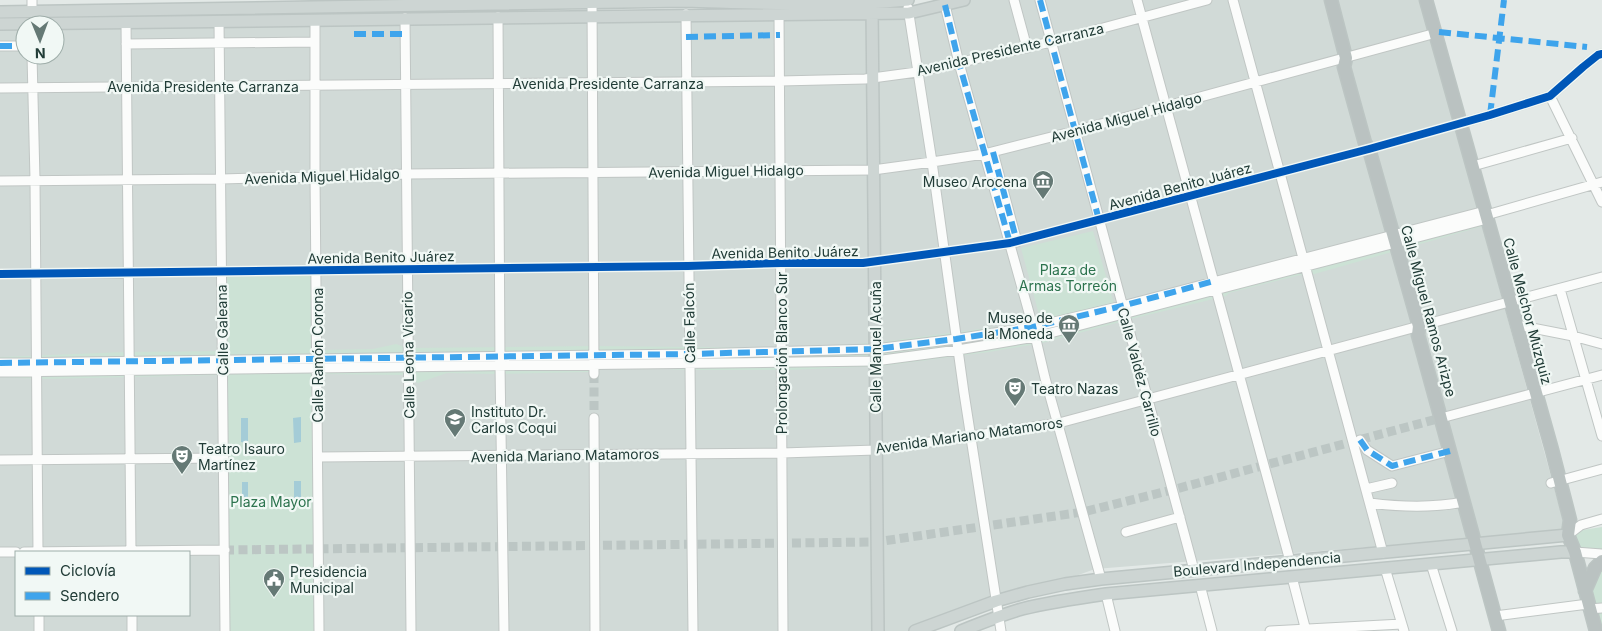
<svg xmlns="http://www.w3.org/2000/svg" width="1602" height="631" font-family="Inter,sans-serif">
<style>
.built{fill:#d1dad7;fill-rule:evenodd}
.green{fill:#cce2d5}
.water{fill:#a4ccd7}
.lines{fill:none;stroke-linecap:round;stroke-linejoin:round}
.minor-tunnel{stroke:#bcc6c4;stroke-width:9;stroke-dasharray:9 4.5;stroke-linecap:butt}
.minor-casing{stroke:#c0c6c4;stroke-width:11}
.major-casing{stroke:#bcc5c3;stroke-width:14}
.highway-casing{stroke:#bcc5c3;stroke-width:15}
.minor{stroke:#fbfcfb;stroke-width:9}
.major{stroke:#cdd5d3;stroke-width:11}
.highway{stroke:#bac2c1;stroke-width:12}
.quiet{stroke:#3ea4ec;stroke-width:6;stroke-dasharray:12 6;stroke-linecap:butt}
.cycleway-casing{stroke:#f1f8f5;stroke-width:11}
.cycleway{stroke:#0057b8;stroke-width:8}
.labels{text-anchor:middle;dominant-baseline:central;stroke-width:4.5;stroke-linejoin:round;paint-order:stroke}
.street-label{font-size:14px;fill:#213c37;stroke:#f1f8f5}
.poi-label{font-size:14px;fill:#213c37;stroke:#f1f8f5;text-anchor:start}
.park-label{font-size:14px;fill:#2c734e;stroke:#f1f8f5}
</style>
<rect width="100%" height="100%" fill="#e3e9e7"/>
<path class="built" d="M959,0H1420L1566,531L1095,569L922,631H0V19L900,11ZM25,25H55V55H25ZM16,552H189V615H16Z"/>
<path class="green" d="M1483,207L1487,225L1311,275H1300L1229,293L1226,296L1131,319L1042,343L989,352L883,366L789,370H683L655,368H605L590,372L497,374L447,373L418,383L403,375L318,374L319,631H225L221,375L42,379L0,377V357L126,352L222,351L223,273L315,272L317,350L373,349L396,344L407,348L593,346L778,348L874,343L1026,323V326L1041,322L1021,248L1093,231L1114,304Z
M1602,527V551L1579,549L1576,538V531Z
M1602,563V628L1592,623L1588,577Z"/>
<path class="water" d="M301,417V442L294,443L293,418Z
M241,418H248V443L241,442Z
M294,481H301V506H294Z
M242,482H248V506H242Z"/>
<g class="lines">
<path class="minor-tunnel" d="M594,374V418
M225,550L876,542L1083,512L1172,490L1441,418"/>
<g class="minor-casing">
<path id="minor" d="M32,0V11
M592,0L594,374
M1014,0L1027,48
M1040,0L1194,570
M1137,0L1290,561
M1233,0L1383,553
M945,5L959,63L1033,327L1045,378L1101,579
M908,8L932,162L964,393L1001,631
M686,14L693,631
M779,15L783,631
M498,17L500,366L504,631
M405,18L411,631
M315,20V176L319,631
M219,21L225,631
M126,22L131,552
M126,44L315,42
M0,46H25
M32,55L35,180L38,552
M0,88L780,81L865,79L917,72L1051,42L1207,0
M1550,96L1602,202
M993,152L1017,242
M1473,166L1572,138
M0,181L221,179L407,174L873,170L932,162L984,154L1075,131L1436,33
M0,274L688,266L781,263H863L1010,243L1369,149L1490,115L1550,96L1583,67L1598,55L1602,54
M1560,289L1602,436
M1517,325L1573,336L1602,344
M0,363L690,354L875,349L956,339L1033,327L1122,306L1485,211L1490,214L1602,182
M0,372L875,361L958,350L1035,337L1487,219L1490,214
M594,418L595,631
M1441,418L1602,375
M1360,440L1367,450L1392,466L1450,451
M318,457L782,453L876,450L1059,423L1602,277
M0,460L224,458
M1551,483L1602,469
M1366,489L1392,483
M1370,503C1401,507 1433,508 1464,502
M1126,532L1180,517
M1568,535L1581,525L1602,519
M0,552H16
M24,552L225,550
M1575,552L1602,554
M1431,564L1452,631
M1385,568L1404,631
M1292,577L1306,631
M1200,585L1212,631
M1106,594L1115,631
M1589,609L1602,608
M39,615V631
M132,615V631
M1495,616L1588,604
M1270,631L1402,624"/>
</g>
<g class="major-casing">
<path id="major" d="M872,6L878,631
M0,12L686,1C759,3 835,7 908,0
M0,24L909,13L964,0
M915,631L996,601L1028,592L1065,584L1101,579L1568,535
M961,631C981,623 1001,615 1022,609C1050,602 1078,598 1106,594L1561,552H1575"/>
</g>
<g class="highway-casing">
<path id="highway" d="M1331,0L1346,58L1344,67L1365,143L1369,149L1419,326L1418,335L1499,631
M1426,0L1552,450L1570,520L1568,535L1575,552L1596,631
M1585,591L1595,568L1602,561"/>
</g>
<use href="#minor" class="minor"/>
<use href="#major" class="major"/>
<use href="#highway" class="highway"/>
<path class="quiet" d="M1040,0L1099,220
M945,5L959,63L1010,243
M1439,32L1587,47
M354,34H405
M686,37L780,35
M0,46H25
M1490,115L1504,0
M993,152L1017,242
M0,363L690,354L875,349L956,339L1033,327L1122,306L1214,281
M1360,440L1367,450L1392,466L1450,451"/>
<g class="cycleway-casing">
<path id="cycleway" d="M0,274L688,266L781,263H863L1010,243L1369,149L1490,115L1550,96L1583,67L1598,55L1602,54"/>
</g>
<use href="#cycleway" class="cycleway"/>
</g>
<defs>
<g id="museum-pin" transform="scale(1.125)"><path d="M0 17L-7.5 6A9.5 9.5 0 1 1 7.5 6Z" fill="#657975" stroke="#f1f8f5"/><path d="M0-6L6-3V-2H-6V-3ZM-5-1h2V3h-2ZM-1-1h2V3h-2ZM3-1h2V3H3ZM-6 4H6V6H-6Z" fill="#fff"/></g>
<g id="theatre-pin" transform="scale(1.125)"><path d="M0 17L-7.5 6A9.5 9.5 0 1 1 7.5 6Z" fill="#657975" stroke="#f1f8f5"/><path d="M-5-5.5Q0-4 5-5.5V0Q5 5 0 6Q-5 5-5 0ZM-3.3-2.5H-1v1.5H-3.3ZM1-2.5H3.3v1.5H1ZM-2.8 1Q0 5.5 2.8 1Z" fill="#fff"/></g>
<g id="university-pin" transform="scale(1.125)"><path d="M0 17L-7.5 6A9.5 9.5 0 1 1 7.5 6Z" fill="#657975" stroke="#f1f8f5"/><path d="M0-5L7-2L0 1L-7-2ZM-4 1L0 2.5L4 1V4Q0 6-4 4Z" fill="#fff"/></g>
<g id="civic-pin" transform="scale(1.125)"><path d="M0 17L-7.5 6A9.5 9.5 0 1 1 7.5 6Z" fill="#657975" stroke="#f1f8f5"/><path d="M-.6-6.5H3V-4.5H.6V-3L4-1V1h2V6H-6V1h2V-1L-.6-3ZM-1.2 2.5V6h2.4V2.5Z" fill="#fff"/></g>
</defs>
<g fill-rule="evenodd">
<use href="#museum-pin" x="1043" y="181"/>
<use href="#museum-pin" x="1069" y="325"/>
<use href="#theatre-pin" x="1015" y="388"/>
<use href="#university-pin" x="455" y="419"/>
<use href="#theatre-pin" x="182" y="456"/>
<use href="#civic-pin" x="274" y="579"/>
</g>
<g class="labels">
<g class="street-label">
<text transform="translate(1010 49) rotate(-13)">Avenida Presidente Carranza</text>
<text x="608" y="83">Avenida Presidente Carranza</text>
<text x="203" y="86">Avenida Presidente Carranza</text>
<text transform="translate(1126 117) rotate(-15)">Avenida Miguel Hidalgo</text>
<text transform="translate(726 171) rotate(-1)">Avenida Miguel Hidalgo</text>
<text transform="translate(322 176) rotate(-2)">Avenida Miguel Hidalgo</text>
<text transform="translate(1180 186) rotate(-15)">Avenida Benito Juárez</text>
<text transform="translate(785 252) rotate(-1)">Avenida Benito Juárez</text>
<text transform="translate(381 257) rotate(-1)">Avenida Benito Juárez</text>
<text transform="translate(1429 311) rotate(75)">Calle Miguel Ramos Arizpe</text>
<text transform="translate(1528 311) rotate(75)">Calle Melchor Múzquiz</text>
<text transform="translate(689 323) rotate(-91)">Calle Falcón</text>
<text transform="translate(222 330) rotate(-91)">Calle Galeana</text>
<text transform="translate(875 347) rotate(-90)">Calle Manuel Acuña</text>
<text transform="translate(781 353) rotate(-90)">Prolongación Blanco Sur</text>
<text transform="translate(317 355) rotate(-90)">Calle Ramón Corona</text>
<text transform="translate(408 355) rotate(-91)">Calle Leona Vicario</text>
<text transform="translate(1140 372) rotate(75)">Calle Valdéz Carrillo</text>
<text transform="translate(969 435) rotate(-8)">Avenida Mariano Matamoros</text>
<text transform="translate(565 455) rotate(-1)">Avenida Mariano Matamoros</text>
<text transform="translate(1257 564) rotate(-5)">Boulevard Independencia</text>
</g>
<g class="poi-label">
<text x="1027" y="181" text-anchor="end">Museo Arocena</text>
<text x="1053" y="317" text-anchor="end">Museo de<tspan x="1053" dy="16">la Moneda</tspan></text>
<text x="1031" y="388">Teatro Nazas</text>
<text x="471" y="411">Instituto Dr.<tspan x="471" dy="16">Carlos Coqui</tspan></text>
<text x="198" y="448">Teatro Isauro<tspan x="198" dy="16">Martínez</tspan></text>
<text x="290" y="571">Presidencia<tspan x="290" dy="16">Municipal</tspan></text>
</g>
<g class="park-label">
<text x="1068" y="269">Plaza de<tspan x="1068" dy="16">Armas Torreón</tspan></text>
<text x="271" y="501">Plaza Mayor</text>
</g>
</g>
<rect x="15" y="551" width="175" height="65" fill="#f1f8f5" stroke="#9eada9"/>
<rect x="25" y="567" width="25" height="8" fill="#0057b8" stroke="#9eada9"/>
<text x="60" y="576" font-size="15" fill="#213c37">Ciclovía</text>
<rect x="25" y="592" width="25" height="8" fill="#3ea4ec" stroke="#9eada9"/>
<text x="60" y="601" font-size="15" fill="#213c37">Sendero</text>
<g transform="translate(40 40) rotate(179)"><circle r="24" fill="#f1f8f5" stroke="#9eada9"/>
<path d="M0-4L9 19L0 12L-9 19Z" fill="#657975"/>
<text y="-8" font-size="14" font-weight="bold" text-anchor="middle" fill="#213c37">N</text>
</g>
</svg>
